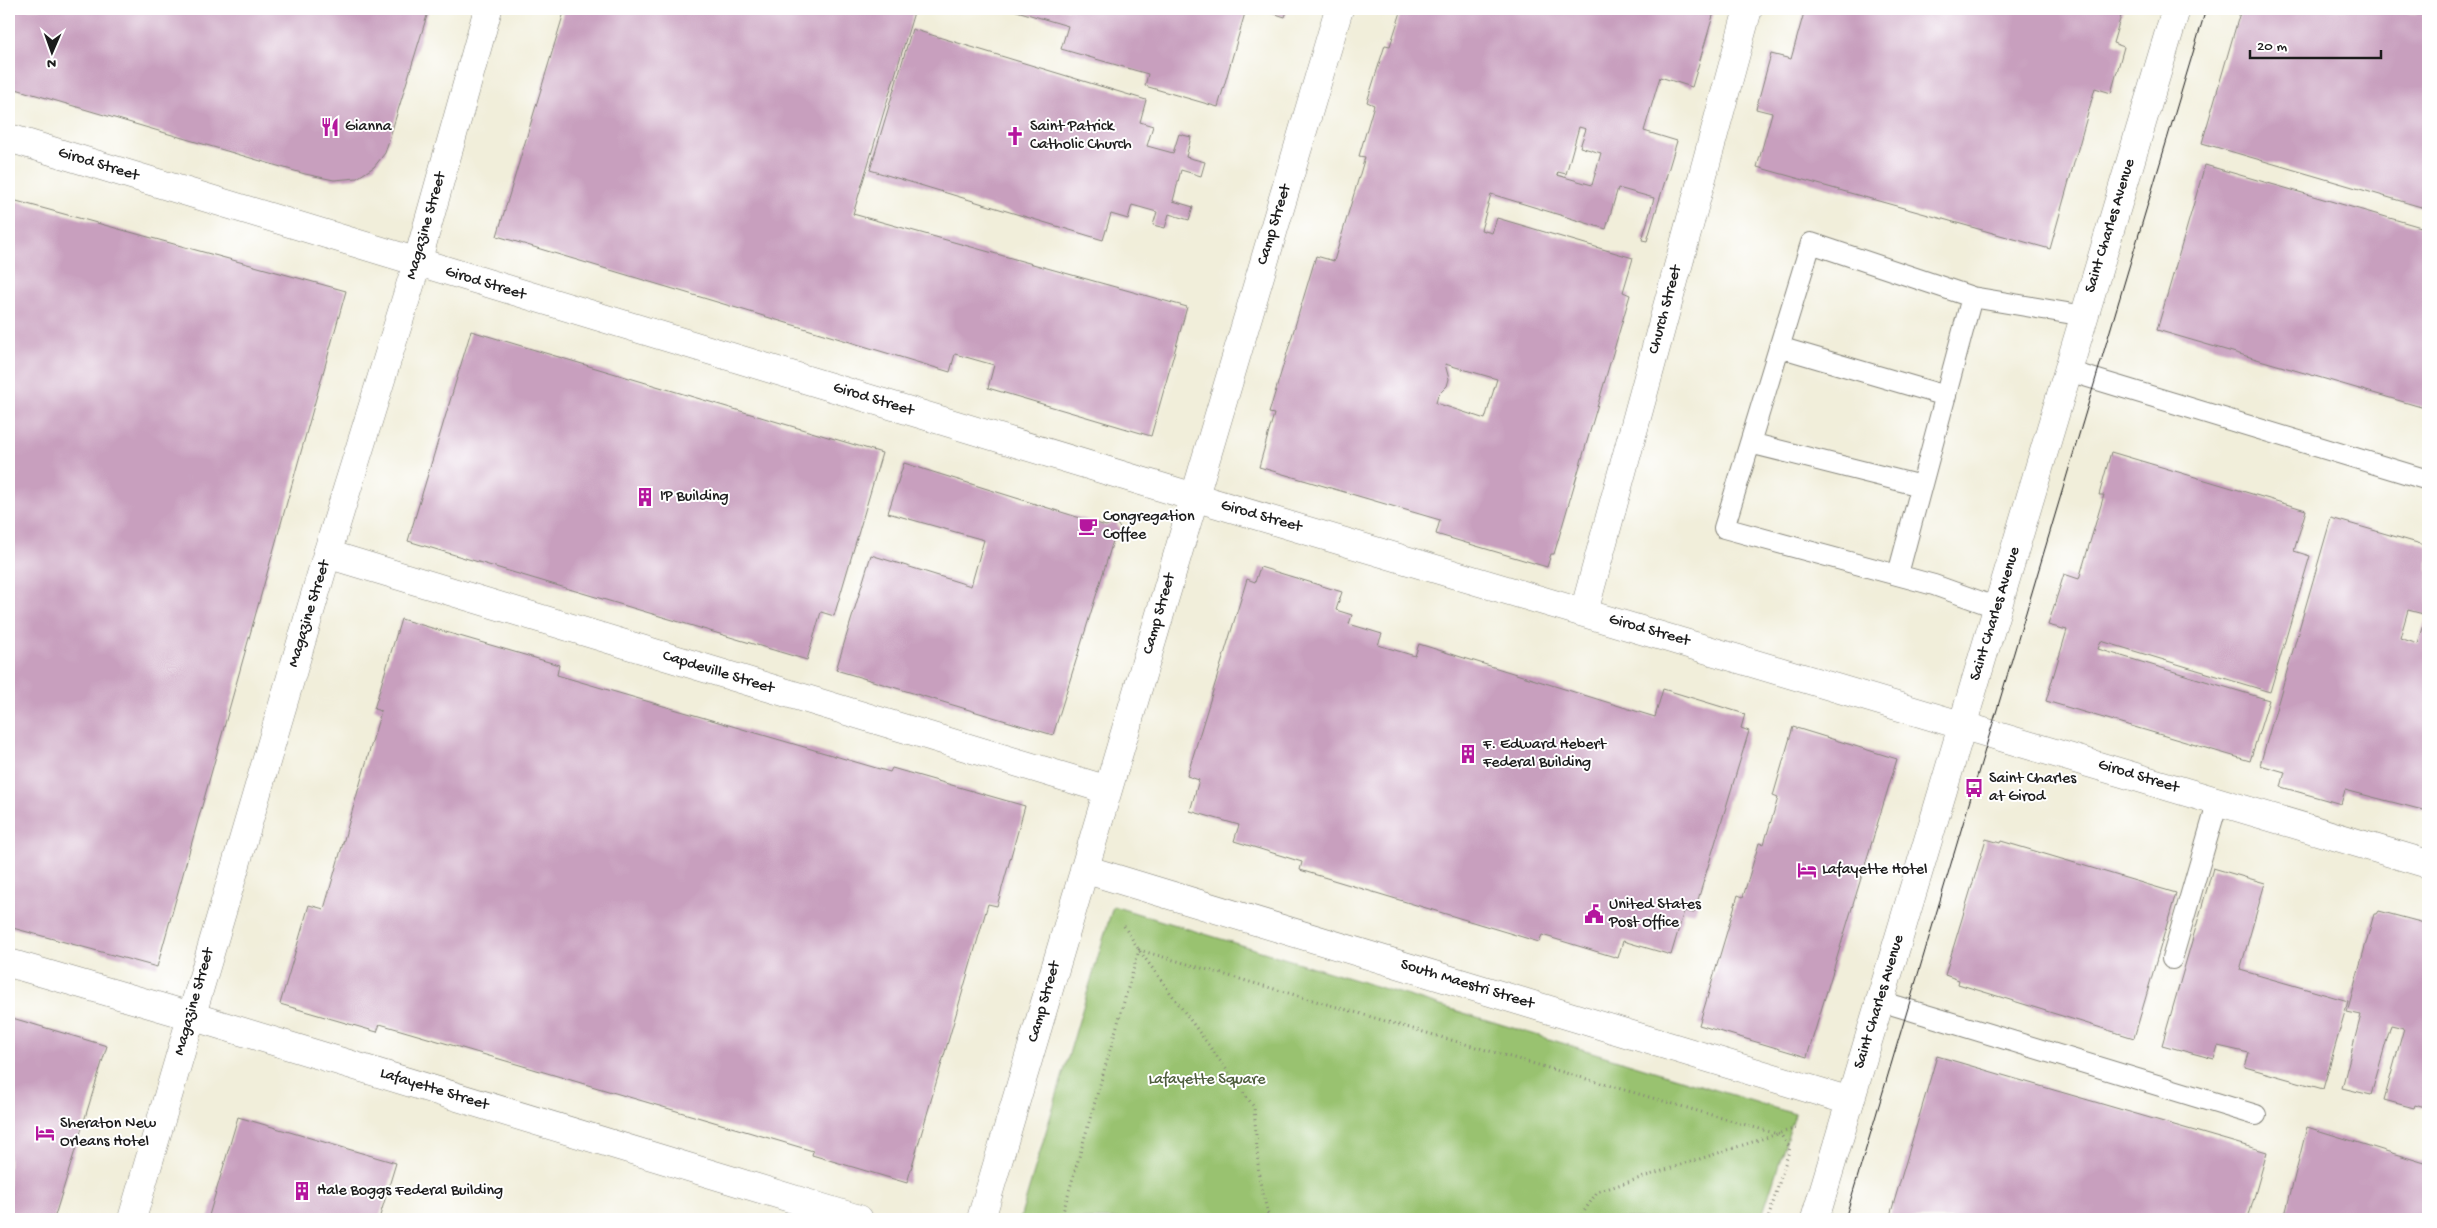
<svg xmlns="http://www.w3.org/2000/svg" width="2437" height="1228" font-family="'Gochi Hand',sans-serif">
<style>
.green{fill:#99c26f;stroke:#5a6f46}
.building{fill:#c89fbe;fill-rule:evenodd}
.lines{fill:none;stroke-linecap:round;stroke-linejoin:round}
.lane-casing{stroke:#86857b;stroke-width:22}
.street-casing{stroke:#86857b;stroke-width:29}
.secondary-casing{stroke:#86857b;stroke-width:29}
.path{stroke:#86857b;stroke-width:3;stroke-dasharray:1 4;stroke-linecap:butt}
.lane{stroke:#fff;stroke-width:20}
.street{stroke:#fff;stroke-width:28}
.secondary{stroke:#fff;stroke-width:28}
.tram{stroke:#1c1c1c;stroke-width:1}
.labels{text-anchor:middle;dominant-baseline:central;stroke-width:4;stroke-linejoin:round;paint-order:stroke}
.poi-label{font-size:16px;fill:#1c1c1c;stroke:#fff;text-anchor:start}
.street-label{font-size:16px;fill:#1c1c1c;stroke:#fff}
.park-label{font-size:16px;fill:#4e5e3d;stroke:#fff}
</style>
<rect width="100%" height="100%" fill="#fff"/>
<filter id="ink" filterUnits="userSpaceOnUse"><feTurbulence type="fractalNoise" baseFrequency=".02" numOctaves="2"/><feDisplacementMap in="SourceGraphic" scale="10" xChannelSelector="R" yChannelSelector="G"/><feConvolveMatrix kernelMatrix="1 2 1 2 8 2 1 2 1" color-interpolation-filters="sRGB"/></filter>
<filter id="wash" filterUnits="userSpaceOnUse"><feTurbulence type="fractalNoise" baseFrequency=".0096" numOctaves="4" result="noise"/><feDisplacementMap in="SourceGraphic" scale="20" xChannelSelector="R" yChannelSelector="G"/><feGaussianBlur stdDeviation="1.12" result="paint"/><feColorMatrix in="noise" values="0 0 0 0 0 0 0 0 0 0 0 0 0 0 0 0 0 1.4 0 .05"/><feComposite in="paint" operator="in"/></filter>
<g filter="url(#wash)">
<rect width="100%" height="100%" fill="#f1eeda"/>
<path class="green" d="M1113,906L1795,1114L1761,1219H1020Z"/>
<g id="blocks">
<path class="building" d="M9,9H429L385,153L374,167L357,178L334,180L305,174L9,87Z
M565,9H915L853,214L1187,307L1151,436L988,388L994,365L955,354L950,372L497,236Z
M943,9H958L957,13Z
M1010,9H1229L1245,13L1218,107L1145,86L1148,74L1061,49L1068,26Z
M1260,9H1288L1285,17Z
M1402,9H1715L1692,87L1660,77L1644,131L1677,141L1647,241L1642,240L1654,198L1618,188L1606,229L1491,194L1481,230L1492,233L1497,218L1633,258L1623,292L1630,295L1554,554H1551L1547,567L1436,534L1440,520L1259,467L1274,414L1269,413L1316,256L1334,261L1365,157L1359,156L1374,105L1367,102L1385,45L1390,46ZM1579,127L1586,129L1580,147L1601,153L1592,185L1557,175L1558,172L1566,174ZM1445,364L1497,379L1485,419L1436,403L1438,395L1447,386L1449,379Z
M1805,9H2123L2113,43L2124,47L2111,93L2095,88L2050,249L1757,167L1772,113L1756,109L1771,54L1791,59Z
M2241,9H2396L2416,15L2417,11L2428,14V209L2202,143Z
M912,29L1146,100L1140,122L1153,126L1147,146L1173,153L1179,134L1191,137L1186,157L1205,162L1201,176L1181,170L1173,201L1193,207L1189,220L1169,214L1165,228L1153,225L1157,212L1132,205L1128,219L1111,214L1103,240L870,170Z
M2205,165L2428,229V409L2157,330Z
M9,199L346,291L157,967L9,927Z
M471,331L882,453L834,616L821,612L807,660L408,541Z
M2111,452L2306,510L2294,551L2310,556L2270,692L2101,641L2098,649L2269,700L2250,761L2046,701L2067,630L2048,625L2064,574L2079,579L2104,495H2099Z
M904,463L1106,526L1115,521L1124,534L1113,541L1053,735L836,670L871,555L971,586L984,540L888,513Z
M2331,518L2428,546V793L2423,810L2345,790L2341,804L2281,787L2285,772L2260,765ZM2408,610L2427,615L2418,644L2400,638Z
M1260,567L1342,592L1336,610L1352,615L1349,624L1382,634L1378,645L1415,656L1419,644L1655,717L1663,689L1745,714L1741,728L1749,731L1694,913L1684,911L1671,955L1623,941L1618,958L1542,935L1539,942L1300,870L1302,862L1234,841L1239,825L1190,811L1199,780L1187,776L1247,579L1255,582Z
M401,619L559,665L557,675L890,772L892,768L1025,806L997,906L988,904L907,1183L812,1155L813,1151L380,1024L377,1032L280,1004L309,905L324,909L381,711L374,709Z
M1793,727L1897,759L1807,1057L1699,1025L1738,895L1743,897L1759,843L1764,844L1778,798L1773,796Z
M1986,839L2000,843L2001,841L2176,893L2134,1038L1958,984L1959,980L1945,975Z
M2213,868L2265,883L2240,970L2348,1001L2323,1089L2245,1067L2249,1053L2218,1046L2214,1059L2162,1045Z
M2379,911L2428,924V1109L2415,1105L2414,1108L2384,1100L2404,1028L2391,1025L2371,1095L2342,1088L2361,1015L2347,1012L2374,914H2377Z
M9,1017L107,1046L54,1219H9Z
M1937,1056L2267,1152L2248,1219H1889Z
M238,1117L396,1163L379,1219H208Z
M2307,1127L2428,1164V1219H2284Z"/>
</g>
</g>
<g filter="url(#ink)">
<use href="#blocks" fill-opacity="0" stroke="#86857b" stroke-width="1"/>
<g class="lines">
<g class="lane-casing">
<path id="lane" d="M1779,347L1946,396
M2068,371L2428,480
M1750,443L1921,486
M1898,574L1972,297
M1998,608L1934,585L1724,528L1811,243L1972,297L2085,316
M2172,959L2218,801
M1880,1001L2256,1115"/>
</g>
<g class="street-casing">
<path id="street" d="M9,138L1194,497L2428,864
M327,554L1108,790
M1584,612L1748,9
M1084,869L1850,1101
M9,963L191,1016L859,1219
M981,1219L1339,9"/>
</g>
<g class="secondary-casing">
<path id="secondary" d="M132,1219L327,554L417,263L488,9
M1815,1219L2176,9"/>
</g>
<path class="path" d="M1124,926L1139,950L1254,1107L1259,1177L1269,1219
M1061,1219L1139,950L1781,1135L1790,1148L1768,1219
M1579,1219L1597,1192L1796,1128"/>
<use href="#lane" class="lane"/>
<use href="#street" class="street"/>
<use href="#secondary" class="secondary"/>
<path class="tram" d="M1845,1219L2206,9"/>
</g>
</g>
<defs>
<g id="restaurant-bare" transform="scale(1.5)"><path d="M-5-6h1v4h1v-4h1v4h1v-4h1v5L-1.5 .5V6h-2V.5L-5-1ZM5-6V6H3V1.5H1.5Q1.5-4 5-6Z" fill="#b5179e" stroke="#fff" stroke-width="2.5" paint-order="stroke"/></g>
<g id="church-bare" transform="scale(1.5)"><path d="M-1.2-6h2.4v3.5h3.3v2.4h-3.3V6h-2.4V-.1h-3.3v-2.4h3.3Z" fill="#b5179e" stroke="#fff" stroke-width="2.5" paint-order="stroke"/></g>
<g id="building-bare" transform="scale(1.5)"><path d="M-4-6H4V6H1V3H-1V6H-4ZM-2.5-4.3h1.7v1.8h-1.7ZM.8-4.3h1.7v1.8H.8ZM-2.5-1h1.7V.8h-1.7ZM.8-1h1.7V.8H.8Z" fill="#b5179e" stroke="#fff" stroke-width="2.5" paint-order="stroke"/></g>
<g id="cafe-bare" transform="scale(1.5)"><path d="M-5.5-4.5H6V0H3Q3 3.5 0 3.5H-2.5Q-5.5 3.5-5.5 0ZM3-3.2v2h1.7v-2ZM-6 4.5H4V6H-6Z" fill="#b5179e" stroke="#fff" stroke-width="2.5" paint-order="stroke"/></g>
<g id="bus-bare" transform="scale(1.5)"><path d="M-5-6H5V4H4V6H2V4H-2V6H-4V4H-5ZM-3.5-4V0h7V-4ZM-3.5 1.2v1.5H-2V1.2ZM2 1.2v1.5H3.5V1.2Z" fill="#b5179e" stroke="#fff" stroke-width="2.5" paint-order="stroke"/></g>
<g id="hotel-bare" transform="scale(1.5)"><path d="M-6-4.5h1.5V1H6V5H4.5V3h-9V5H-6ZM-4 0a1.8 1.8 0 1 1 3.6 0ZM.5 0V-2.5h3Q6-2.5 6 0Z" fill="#b5179e" stroke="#fff" stroke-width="2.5" paint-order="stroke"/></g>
<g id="civic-bare" transform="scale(1.5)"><path d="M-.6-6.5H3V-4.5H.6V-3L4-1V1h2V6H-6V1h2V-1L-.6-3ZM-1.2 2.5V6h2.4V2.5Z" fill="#b5179e" stroke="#fff" stroke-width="2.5" paint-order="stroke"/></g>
</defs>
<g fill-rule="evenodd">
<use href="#restaurant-bare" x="330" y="127"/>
<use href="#church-bare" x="1015" y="136"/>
<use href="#building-bare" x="645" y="497"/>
<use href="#cafe-bare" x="1088" y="526"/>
<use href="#building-bare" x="1468" y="754"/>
<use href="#bus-bare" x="1974" y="788"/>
<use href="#hotel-bare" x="1807" y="870"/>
<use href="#civic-bare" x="1594" y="914"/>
<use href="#hotel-bare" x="45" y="1133"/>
<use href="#building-bare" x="302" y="1191"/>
</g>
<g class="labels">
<g class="poi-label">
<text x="345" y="127">Gianna</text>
<text x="1030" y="127">Saint Patrick<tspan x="1030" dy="18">Catholic Church</tspan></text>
<text x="660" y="497">IP Building</text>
<text x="1103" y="517">Congregation<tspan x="1103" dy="18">Coffee</tspan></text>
<text x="1483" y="745">F. Edward Hebert<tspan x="1483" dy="18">Federal Building</tspan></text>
<text x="1989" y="779">Saint Charles<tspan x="1989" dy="18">at Girod</tspan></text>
<text x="1822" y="870">Lafayette Hotel</text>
<text x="1609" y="905">United States<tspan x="1609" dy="18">Post Office</tspan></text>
<text x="60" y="1124">Sheraton New<tspan x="60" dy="18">Orleans Hotel</tspan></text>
<text x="317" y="1191">Hale Boggs Federal Building</text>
</g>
<g class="street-label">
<text transform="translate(98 165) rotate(17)">Girod Street</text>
<text transform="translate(1275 225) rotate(-73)">Camp Street</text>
<text transform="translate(427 226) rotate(-74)">Magazine Street</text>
<text transform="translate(2111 226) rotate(-73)">Saint Charles Avenue</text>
<text transform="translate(485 284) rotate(17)">Girod Street</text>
<text transform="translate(1666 310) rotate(-75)">Church Street</text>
<text transform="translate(873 400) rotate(17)">Girod Street</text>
<text transform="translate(1261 517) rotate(16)">Girod Street</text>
<text transform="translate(310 614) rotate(-73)">Magazine Street</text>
<text transform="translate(1160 614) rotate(-74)">Camp Street</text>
<text transform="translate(1996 614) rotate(-73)">Saint Charles Avenue</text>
<text transform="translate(1649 631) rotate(16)">Girod Street</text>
<text transform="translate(718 673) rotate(17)">Capdeville Street</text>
<text transform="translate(2138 777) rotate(17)">Girod Street</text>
<text transform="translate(1467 985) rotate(17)">South Maestri Street</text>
<text transform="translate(195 1002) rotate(-74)">Magazine Street</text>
<text transform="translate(1045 1002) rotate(-74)">Camp Street</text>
<text transform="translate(1880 1002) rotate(-73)">Saint Charles Avenue</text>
<text transform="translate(434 1090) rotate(17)">Lafayette Street</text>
</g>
<g class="park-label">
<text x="1207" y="1080">Lafayette Square</text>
</g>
</g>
<rect width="2437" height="1228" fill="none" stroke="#fff" stroke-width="30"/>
<g transform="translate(52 52) rotate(182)" stroke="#ffffff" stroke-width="4" paint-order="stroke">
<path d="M0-4L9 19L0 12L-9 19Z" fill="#1c1c1c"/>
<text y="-8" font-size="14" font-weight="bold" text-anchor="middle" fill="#1c1c1c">N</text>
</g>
<path d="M2250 50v8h131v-8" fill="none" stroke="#1c1c1c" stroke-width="2.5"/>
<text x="2257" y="50" font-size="15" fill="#1c1c1c" stroke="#ffffff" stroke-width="4" paint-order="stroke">20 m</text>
</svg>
